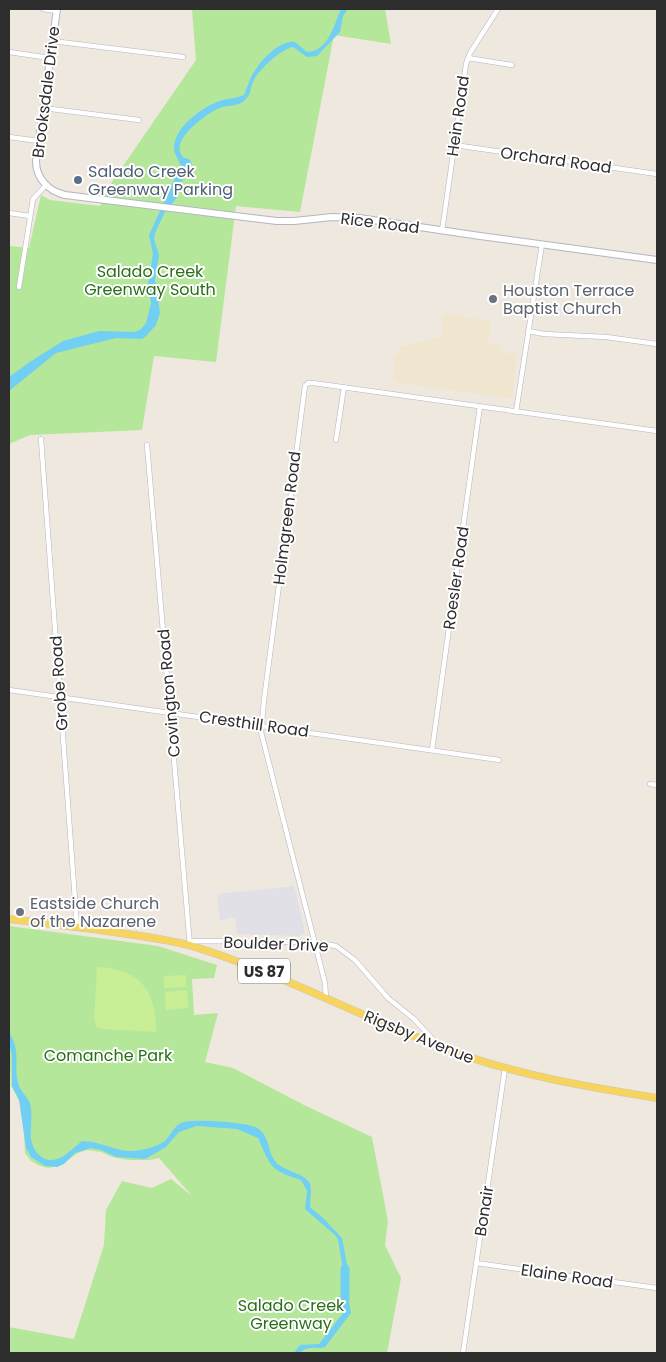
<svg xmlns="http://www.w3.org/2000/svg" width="666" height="1362" font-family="Poppins,sans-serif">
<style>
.industrial{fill:#e2e0e7}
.education{fill:#f0e6cf}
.green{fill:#b4e79a}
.pitch{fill:#c8ee96}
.water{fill:#70cff3}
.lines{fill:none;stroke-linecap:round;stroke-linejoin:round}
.river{stroke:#70cff3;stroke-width:9}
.street-casing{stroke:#b3b5c1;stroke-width:5.5}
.secondary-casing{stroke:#b3b5c1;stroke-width:8}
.primary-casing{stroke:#c8c8c8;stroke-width:8}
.street{stroke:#fff;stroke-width:4.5}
.secondary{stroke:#fff;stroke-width:6}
.primary{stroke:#f6d45d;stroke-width:7}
.service-dot{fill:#5c6f8a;stroke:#fff;stroke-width:2}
.worship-dot{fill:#6b7280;stroke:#fff;stroke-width:2}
.labels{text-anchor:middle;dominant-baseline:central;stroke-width:4;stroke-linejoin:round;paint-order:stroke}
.shield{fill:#fff;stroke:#6c6c6c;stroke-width:1}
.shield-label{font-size:15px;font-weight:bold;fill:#2d2d2d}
.street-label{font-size:16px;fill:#2d2d2d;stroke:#fff}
.service-label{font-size:16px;fill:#4e5e75;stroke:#fff;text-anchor:start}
.park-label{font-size:16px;fill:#296f18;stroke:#fff}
.worship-label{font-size:16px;fill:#5b616d;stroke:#fff;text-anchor:start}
</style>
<rect width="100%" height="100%" fill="#efe8df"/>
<path class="industrial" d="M294,886L304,927V933L298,936L237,934L236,928V918H226L225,920L220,921L217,894Z"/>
<path class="education" d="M444,314L491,321L488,343L501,344L500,352L517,354L512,399L393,382L395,357L399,354L400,347L441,337Z"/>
<path class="green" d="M192,9H385L391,44L334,35L300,212L236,206L216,362L154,356L142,430L30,435L9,444V246L29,248L41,195L50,200L100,206L112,182L196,60Z
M9,926L158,946L217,965L214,978L192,979L194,1015L218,1013L205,1062L233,1068L306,1106L372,1137L388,1221L385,1245L401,1278L387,1353H9V1327L74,1339L104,1245L106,1210L122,1181L152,1188L171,1179L192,1196L159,1158L149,1160H128L112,1157L101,1152L87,1150L78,1153L61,1165L49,1168L40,1166L31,1161L25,1153L23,1112L20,1102L11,1086L9,1044Z"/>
<path class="pitch" d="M97,967C140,969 156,989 156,1032L103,1029L97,1027L94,1019Z
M186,975V987L164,988V976Z
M187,990L188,1008L166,1010L165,992Z"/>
<path class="water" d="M341,9H348L343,16L340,32L317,56L307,57L293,47C282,48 257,71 253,82C250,88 251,94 246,99C238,108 227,104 217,109C206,115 172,138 181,154C182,158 187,158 190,160L192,165L177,189L178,196L165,212L155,233L154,239L159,255L155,280L160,313L156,325L146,336L142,339L116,338L56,353L9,391V377L31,361L63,341L99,331L134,332L140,330L146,323L151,303L148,284L153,254L149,235L175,178L182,168C180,163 175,155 174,150C173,128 200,109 217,102C226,98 235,99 244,95C248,86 250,77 256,69C263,58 281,40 295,42L307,52C329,51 334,24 341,9Z
M9,1032C22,1054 13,1062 18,1083C20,1091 27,1096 30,1103C33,1114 30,1127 31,1138C32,1150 43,1164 57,1159C65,1157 74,1147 82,1141C100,1141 116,1152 134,1151C143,1150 158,1147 166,1140C172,1133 174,1125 184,1122C196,1119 250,1122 259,1129C271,1138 267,1156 279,1165C287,1171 307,1175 310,1184C312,1190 310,1200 310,1207L323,1218L342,1238L349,1275L344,1286L347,1291L351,1313L325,1347C319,1349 317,1347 311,1348C305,1348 301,1353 294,1353L300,1345L319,1344L343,1313L341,1283L344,1275L338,1240L336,1236L305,1209L307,1191L301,1180C270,1170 271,1167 258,1138L237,1129L197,1126L179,1132L166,1147L145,1159L116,1157L101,1150L91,1148L75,1153L64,1164L57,1167L45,1166L31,1157L26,1148L19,1100L12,1086V1055L9,1043Z"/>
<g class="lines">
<path class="river" d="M345,1298V1269"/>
<g class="street-casing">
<path id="street" d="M43,9L57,11
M52,41L183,57
M9,52L50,58
M468,58L512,65
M43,108L139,120
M9,137L39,141
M454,145L657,174
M9,213L30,216
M442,231L466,64L470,53L498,9
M19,287L33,199L46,185
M528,331L544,334L606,337L657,344
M516,412L542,244
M41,439L77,927
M336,440L344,387
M147,445L190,946
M9,690L499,760
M432,750L480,406
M650,784L657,785
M190,941L314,942L336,946L355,960L388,998L414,1019L437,1044
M326,998L325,983L261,732L264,700L305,386L308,383H313L657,431
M476,1263L657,1288
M463,1353L505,1068"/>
</g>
<g class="secondary-casing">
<path id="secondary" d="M57,9L36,161C36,178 48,191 65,195L277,221H294L332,217L359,218L480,236L657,260"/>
</g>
<g class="primary-casing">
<path id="primary" d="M9,919C44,923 79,927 114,932C140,936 167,939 192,946C283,974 366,1020 455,1052C520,1076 589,1087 657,1098"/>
</g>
<use href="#street" class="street"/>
<use href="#secondary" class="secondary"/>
<use href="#primary" class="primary"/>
</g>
<circle class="service-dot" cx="78" cy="180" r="5"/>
<g class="worship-dot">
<circle cx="493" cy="299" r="5"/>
<circle cx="20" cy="912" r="5"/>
</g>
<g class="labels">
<rect class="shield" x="238" y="958.5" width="52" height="25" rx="4"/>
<g class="shield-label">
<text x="264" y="971">US 87</text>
</g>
<g class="street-label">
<text transform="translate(46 92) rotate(-83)">Brooksdale Drive</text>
<text transform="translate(458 116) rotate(-82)">Hein Road</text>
<text transform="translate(556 160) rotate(8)">Orchard Road</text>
<text transform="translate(380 223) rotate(7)">Rice Road</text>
<text transform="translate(287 518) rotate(-83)">Holmgreen Road</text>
<text transform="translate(456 578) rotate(-82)">Roesler Road</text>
<text transform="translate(59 683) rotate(-94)">Grobe Road</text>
<text transform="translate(169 693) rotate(-95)">Covington Road</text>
<text transform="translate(254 724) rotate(8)">Cresthill Road</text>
<text transform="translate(276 944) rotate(2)">Boulder Drive</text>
<text transform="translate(419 1037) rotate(22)">Rigsby Avenue</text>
<text transform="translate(484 1211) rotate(-81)">Bonair</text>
<text transform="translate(567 1276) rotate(8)">Elaine Road</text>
</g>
<g class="service-label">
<text x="88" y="171">Salado Creek<tspan x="88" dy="18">Greenway Parking</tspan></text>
</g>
<g class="park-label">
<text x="150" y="271">Salado Creek<tspan x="150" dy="18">Greenway South</tspan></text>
<text x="108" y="1055">Comanche Park</text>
<text x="291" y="1305">Salado Creek<tspan x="291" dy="18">Greenway</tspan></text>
</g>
<g class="worship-label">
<text x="503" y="290">Houston Terrace<tspan x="503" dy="18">Baptist Church</tspan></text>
<text x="30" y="903">Eastside Church<tspan x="30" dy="18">of the Nazarene</tspan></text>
</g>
</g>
<rect width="666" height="1362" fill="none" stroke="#2d2d2d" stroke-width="20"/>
</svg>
